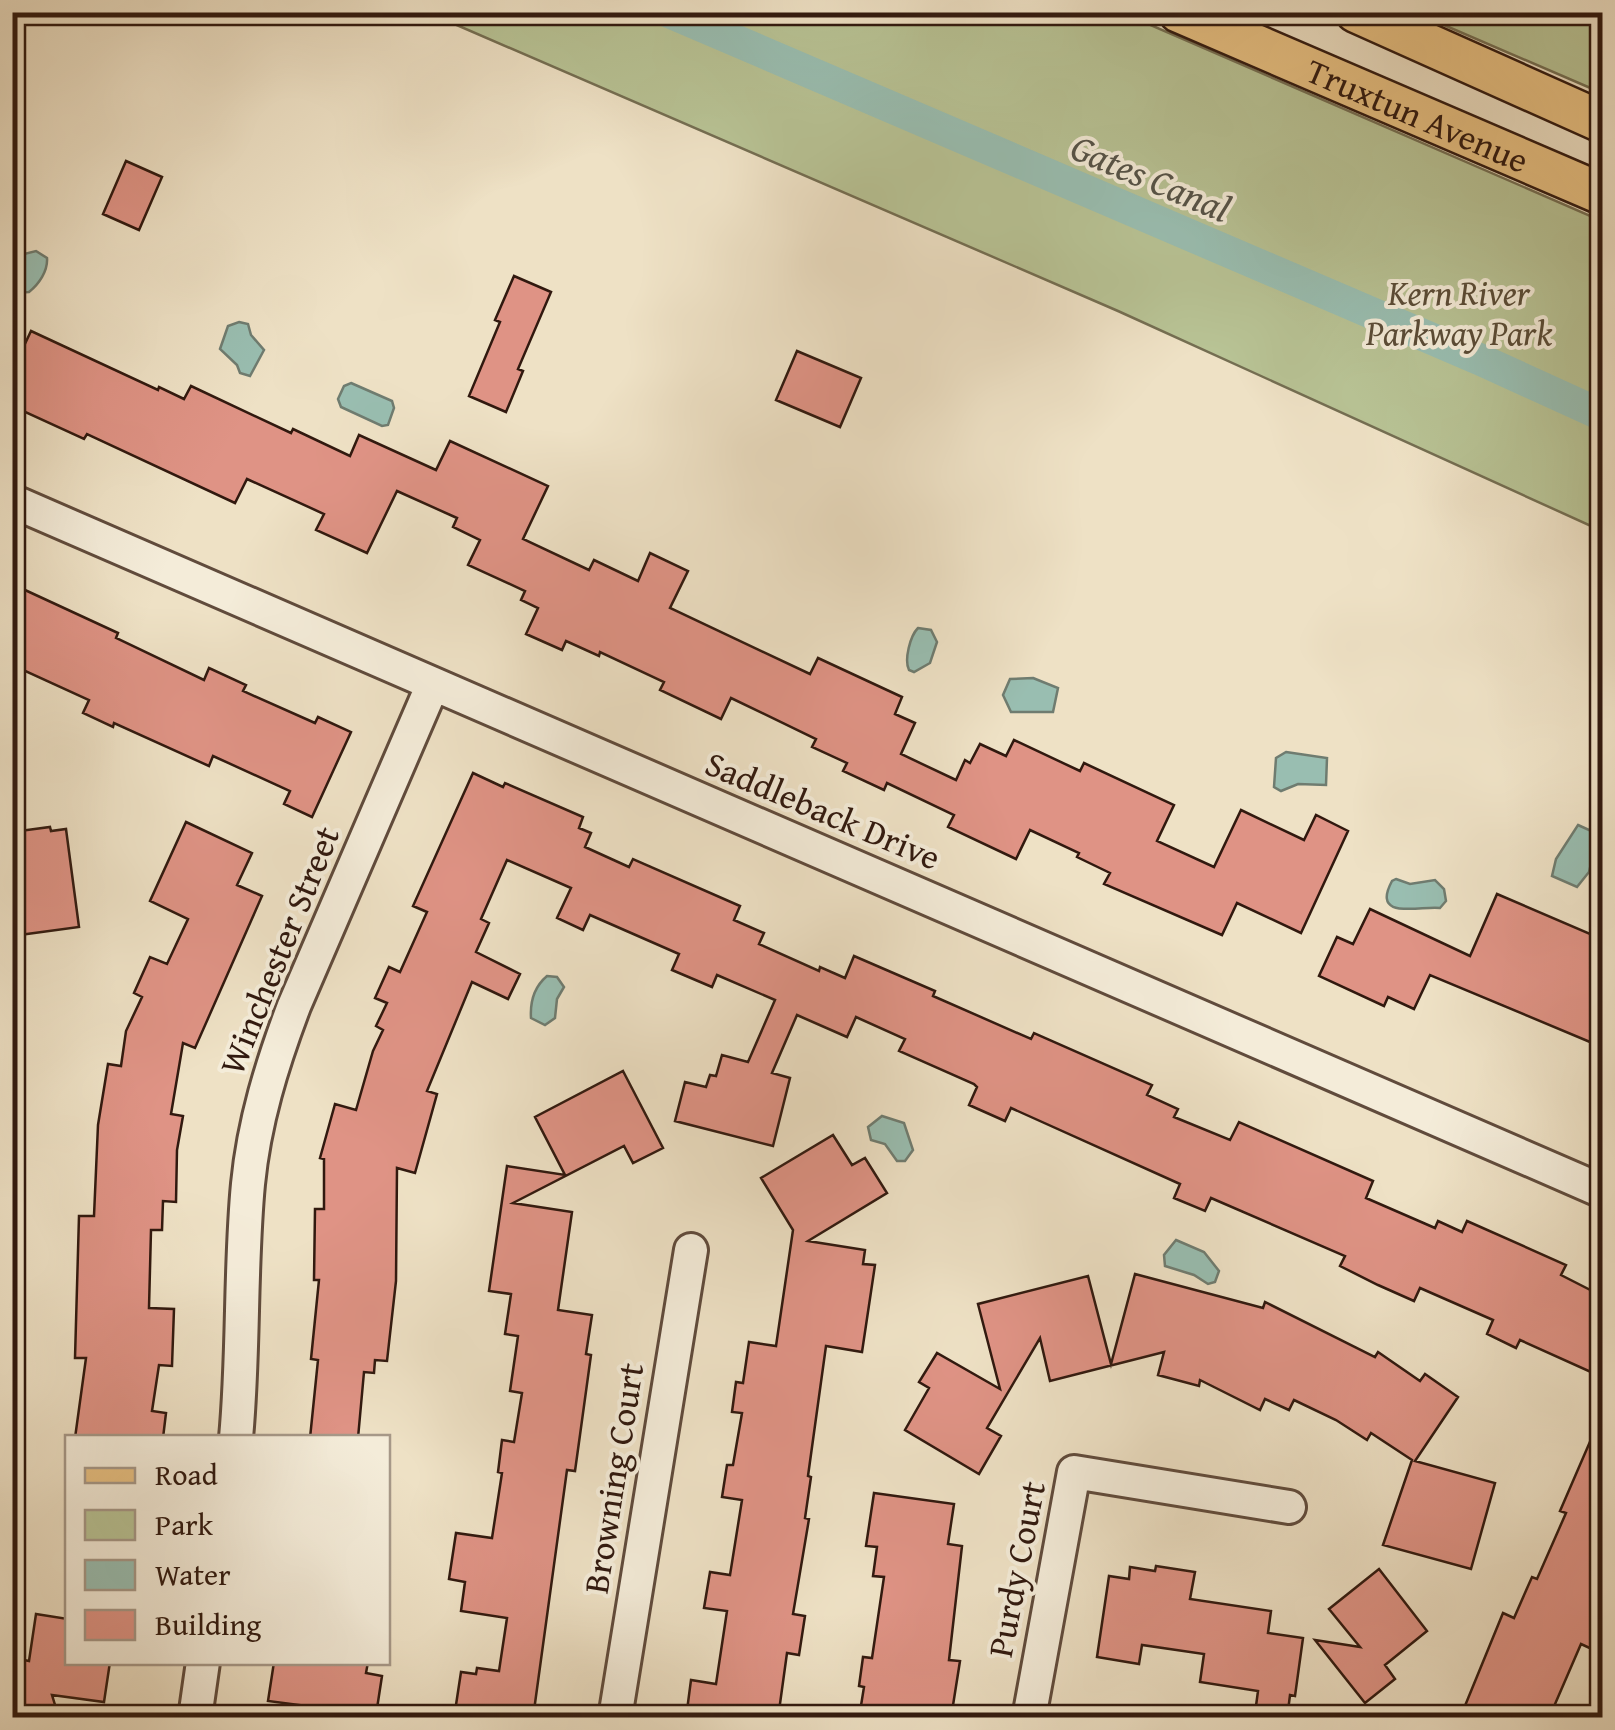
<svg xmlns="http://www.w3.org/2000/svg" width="1615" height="1730" font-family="'Gentium Book Plus',serif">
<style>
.green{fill:#b8c395;stroke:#746e52;stroke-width:2.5}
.water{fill:#99beb1;stroke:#6f7c70;stroke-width:2.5}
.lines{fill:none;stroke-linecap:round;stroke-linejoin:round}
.canal{stroke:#99beb1;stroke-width:32}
.building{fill:#df9385;stroke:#31190f;stroke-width:2.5}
.minor-casing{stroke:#604b3c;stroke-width:38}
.major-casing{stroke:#31190f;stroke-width:45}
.minor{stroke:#f4ecd9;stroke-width:32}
.major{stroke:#e7c082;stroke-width:40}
.labels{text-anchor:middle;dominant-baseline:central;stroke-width:8;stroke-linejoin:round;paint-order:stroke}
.street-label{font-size:35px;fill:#31190f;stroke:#f4ecd9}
.park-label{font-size:35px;font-style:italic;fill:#5a4c37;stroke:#f4ecd9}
.water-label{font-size:38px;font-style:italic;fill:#555348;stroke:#f4ecd9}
</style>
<rect width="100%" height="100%" fill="#eee1c5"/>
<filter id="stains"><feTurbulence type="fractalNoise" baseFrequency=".002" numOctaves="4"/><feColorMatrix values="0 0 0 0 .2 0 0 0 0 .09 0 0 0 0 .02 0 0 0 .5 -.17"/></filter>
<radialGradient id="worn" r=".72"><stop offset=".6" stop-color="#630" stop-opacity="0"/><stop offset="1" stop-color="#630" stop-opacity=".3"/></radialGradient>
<path class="green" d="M429,13H1123L1602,221V531L1118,311Z
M1416,13H1602V93Z"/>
<path class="water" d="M36,251L47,258C48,271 39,284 29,292L13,293L16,256Z
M239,322L248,324L251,335L264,350L250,376L240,373L237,365L220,349L228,326Z
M351,383L392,401L394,408L388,425L382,426L341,407L338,399L344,386Z
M918,628L931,630L937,642L930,663L914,672L909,670C904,660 910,636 918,628Z
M1033,678L1058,688L1053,712H1011L1003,695L1010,679Z
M1286,752L1327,758L1326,785L1298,784L1281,791L1274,787L1276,758Z
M1578,825L1598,834L1589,872L1577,887L1552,876L1556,859Z
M1396,879L1410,884L1435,880L1444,889L1446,901L1440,908C1423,905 1370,922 1392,881Z
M547,976L557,977L564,987L557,999L555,1018L545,1025L531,1018C530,1002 534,987 547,976Z
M882,1116L904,1123L913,1150L905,1161H897L885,1144L871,1140L868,1127Z
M1176,1240L1204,1252L1219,1271L1215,1282L1208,1284L1194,1275L1165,1266L1164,1255Z"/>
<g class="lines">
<path class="canal" d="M669,12L1479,359L1602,415"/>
</g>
<path class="building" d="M126,161L162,177L139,230L103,214Z
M514,276L551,292L518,369L523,371L506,412L469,396L500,322L495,320Z
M31,331L158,390L159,387L184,399L191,386L291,433L293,429L350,456L359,435L436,470L450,441L548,486L523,539L589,570L594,560L638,581L650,553L688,571L670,608L810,674L818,658L902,697L895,714L915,723L901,754L956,780L965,760L970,763L980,744L1006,756L1014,740L1080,771L1084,763L1174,805L1157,841L1214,867L1241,810L1304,840L1316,815L1348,831L1301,933L1237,903L1222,935L1104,884L1110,873L1077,857L1079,853L1030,830L1016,859L948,827L954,815L887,783L884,790L843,771L847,763L812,747L816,739L731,698L721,719L660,690L664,682L600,652L599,656L566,641L562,650L526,634L538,608L521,600L525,591L468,565L480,540L453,527L457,518L397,491L367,553L316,530L324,514L247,479L235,503L87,434L84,439L12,406V341L24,346Z
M797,351L861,378L840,427L776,400Z
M12,584L118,633L116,638L204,680L209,668L246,685L243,691L315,723L318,717L351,732L312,817L284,804L290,791L213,756L209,766L114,723L113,727L83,713L89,700L12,665Z
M473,773L503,787L505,783L583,817L579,828L591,833L585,847L629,867L633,859L740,906L734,920L764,933L759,944L819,971L820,967L845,978L854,956L935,991L933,996L1031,1039L1034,1033L1152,1085L1147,1095L1178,1109L1174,1117L1230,1140L1239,1122L1373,1181L1366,1198L1435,1228L1438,1221L1462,1232L1467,1221L1566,1265L1561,1275L1602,1296V1377L1520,1340L1516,1348L1487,1334L1493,1320L1420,1288L1414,1301L1378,1285L1340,1266L1345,1256L1211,1198L1205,1211L1174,1198L1180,1184L1011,1108L1005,1121L969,1105L977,1087L974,1084L899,1051L905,1039L856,1017L847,1037L797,1015L772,1073L790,1078L773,1146L675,1121L685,1082L706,1087L710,1075L716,1076L722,1055L748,1062L775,1000L717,975L712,987L672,970L679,954L590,915L583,930L557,918L571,888L507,860L481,919L489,923L476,952L520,974L508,999L472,982L427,1091L437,1094L415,1173L397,1168L396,1281L387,1361L375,1360L374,1373L364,1372L358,1438H310L318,1360L311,1359L319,1280H314L315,1209H324V1159L320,1158L335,1104L356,1110L373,1051L383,1030L376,1026L387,1003L375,998L389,967L400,972L427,912L413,906Z
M186,822L252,853L237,885L262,896L195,1048L183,1043L171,1114L183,1116L177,1150L176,1202L163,1201L162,1230H151L149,1308L174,1309L172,1366L159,1365L152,1411L166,1413L163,1438H75L86,1358H75L79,1216H94L98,1125L108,1064L121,1066L126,1031L142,997L134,993L150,957L167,964L188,919L150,901Z
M50,827L51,831L66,829L79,927L12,936V832Z
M1497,894L1602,939V1047L1430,975L1414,1009L1388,997L1384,1006L1319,976L1337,937L1353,944L1370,909L1470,956Z
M623,1071L663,1148L633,1163L624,1146L513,1203L572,1212L558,1310L592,1315L586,1354L591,1355L580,1435L575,1471L567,1470L533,1718H454L461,1672L476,1674L477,1668L499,1671L507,1618L461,1611L465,1582L449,1579L456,1533L492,1538L502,1473L498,1472L502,1440L514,1442L522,1393L510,1391L518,1336L505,1334L511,1294L489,1291L507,1166L565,1175L535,1117Z
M833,1135L852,1165L865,1158L887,1193L808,1241L865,1250L863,1264L875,1265L862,1352L826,1346L808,1476L811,1477L805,1518L809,1519L793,1614L805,1616L799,1655L787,1653L779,1711L773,1710L772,1718H686L691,1680L716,1684L727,1611L704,1608L710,1572L730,1575L742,1500L722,1497L727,1465H733L742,1413L732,1412L736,1382L743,1383L749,1342L776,1346L793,1230L761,1178Z
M1135,1274L1263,1308L1265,1302L1375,1357L1378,1352L1420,1381L1425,1374L1458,1397L1415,1461L1495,1483L1471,1569L1383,1545L1412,1460L1371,1433L1367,1440L1336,1420L1294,1400L1289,1410L1265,1399L1260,1410L1200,1380L1199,1386L1158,1375L1164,1352L1050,1381L1040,1338L987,1428L1001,1436L979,1474L905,1430L929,1388L919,1382L937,1353L1000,1389L978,1304L1088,1276L1111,1364Z
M1602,1414V1630L1594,1650L1581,1644L1549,1718H1460L1503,1613L1514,1618L1532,1577L1537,1579L1566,1513L1560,1511Z
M874,1493L954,1504L948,1544L962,1546L949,1660L960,1661L951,1718H859L864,1687L859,1686L863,1657L872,1658L884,1577L873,1576L877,1547L866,1546Z
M1156,1566L1195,1572L1190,1599L1271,1611L1268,1633L1303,1638L1295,1696L1290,1695L1288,1711L1256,1706L1258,1691L1200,1682L1204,1654L1142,1645L1139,1664L1097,1657L1109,1576L1129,1579L1130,1567L1155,1571Z
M1379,1569L1427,1631L1385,1665L1395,1679L1365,1703L1315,1640L1360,1647L1329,1609Z
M36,1614L68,1619V1662H110L104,1702L52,1695L59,1718H16L24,1660L29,1661Z
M274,1662H368L366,1673L382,1676L376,1715L268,1701Z"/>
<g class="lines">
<g class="minor-casing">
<path id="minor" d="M12,501L1602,1191
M236,1438C244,1353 240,1268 248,1184C254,1122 272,1064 294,1006L433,684
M195,1718L203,1662
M615,1718L691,1250
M1029,1718L1074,1472L1289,1507"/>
</g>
<g class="major-casing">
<g id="major">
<path id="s1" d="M1179,12L1602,194"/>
<path d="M1356,12L1602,122"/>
</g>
</g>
<use href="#minor" class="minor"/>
<use href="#major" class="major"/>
</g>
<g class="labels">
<g class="street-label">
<text stroke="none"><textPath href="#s1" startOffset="260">Truxtun Avenue</textPath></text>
<text transform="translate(823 810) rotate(23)">Saddleback Drive</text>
<text transform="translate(279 950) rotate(-68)">Winchester Street</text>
<text transform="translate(613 1478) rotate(-81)">Browning Court</text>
<text transform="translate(1016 1569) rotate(-79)">Purdy Court</text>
</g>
<g class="park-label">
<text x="1459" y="292">Kern River<tspan x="1459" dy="40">Parkway Park</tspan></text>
</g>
<g class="water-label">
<text transform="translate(1151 177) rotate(23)">Gates Canal</text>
</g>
</g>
<rect width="1615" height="1730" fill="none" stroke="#eee1c5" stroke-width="50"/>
<rect x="15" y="15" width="1585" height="1700" fill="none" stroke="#31190f" stroke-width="5"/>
<rect x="25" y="25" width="1565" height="1680" fill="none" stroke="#31190f" stroke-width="2.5"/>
<rect x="65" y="1435" width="325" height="230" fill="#f4ecd9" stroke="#a69888" stroke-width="2.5"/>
<rect x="85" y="1468" width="50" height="15" fill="#e7c082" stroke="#a69888" stroke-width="2.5"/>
<text x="155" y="1485" font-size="30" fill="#31190f">Road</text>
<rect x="85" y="1510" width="50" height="30" fill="#b8c395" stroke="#a69888" stroke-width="2.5"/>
<text x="155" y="1535" font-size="30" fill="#31190f">Park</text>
<rect x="85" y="1560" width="50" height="30" fill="#99beb1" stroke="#a69888" stroke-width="2.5"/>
<text x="155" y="1585" font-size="30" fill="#31190f">Water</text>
<rect x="85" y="1610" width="50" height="30" fill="#df9385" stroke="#a69888" stroke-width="2.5"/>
<text x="155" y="1635" font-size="30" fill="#31190f">Building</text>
<rect width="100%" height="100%" filter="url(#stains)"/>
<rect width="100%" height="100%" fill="url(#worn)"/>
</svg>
